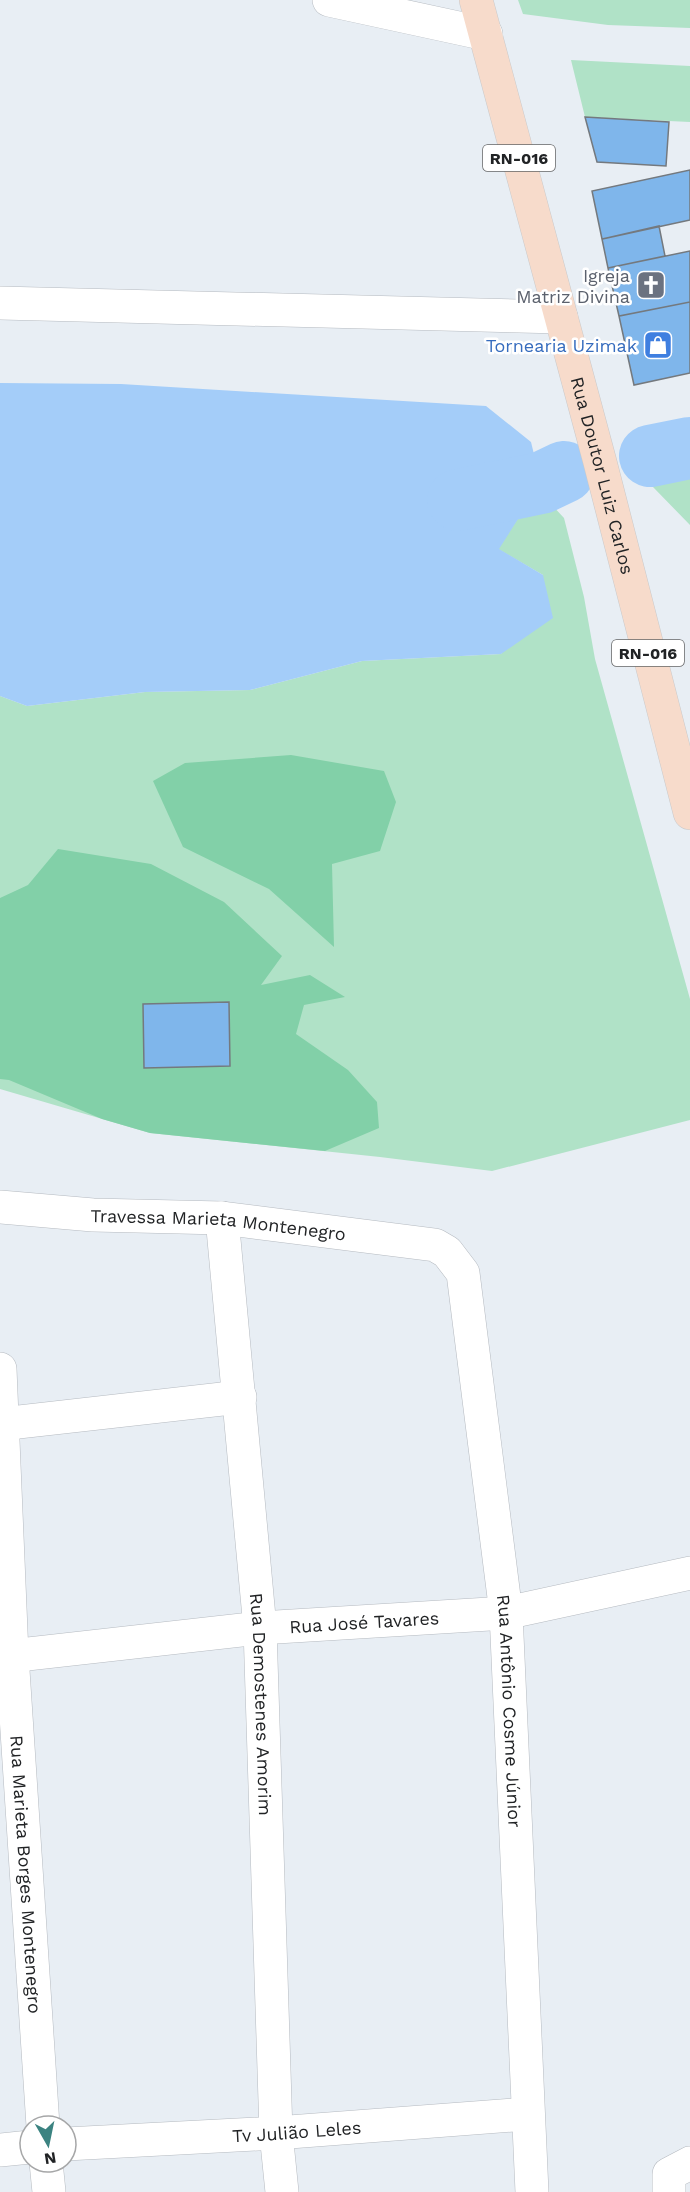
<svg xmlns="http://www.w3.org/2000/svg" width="690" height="2192" font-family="'Work Sans',sans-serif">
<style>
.green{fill:#b0e2c7}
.forest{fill:#82d0a8}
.water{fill:#a4cdf9}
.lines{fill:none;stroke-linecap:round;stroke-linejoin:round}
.river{stroke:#a4cdf9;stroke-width:62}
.building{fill:#7fb6eb;stroke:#74797e;stroke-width:1.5}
.street-casing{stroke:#b5bac0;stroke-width:34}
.primary-casing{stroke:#cacacb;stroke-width:34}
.street{stroke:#fff;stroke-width:33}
.primary{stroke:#f7dbcb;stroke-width:33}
.labels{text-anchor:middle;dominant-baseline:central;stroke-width:5;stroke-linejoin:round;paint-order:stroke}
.shield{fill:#fff;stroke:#646566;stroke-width:1.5}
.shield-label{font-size:16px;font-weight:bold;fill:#212325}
.worship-label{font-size:18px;fill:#5b616d;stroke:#fff;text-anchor:end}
.shop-label{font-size:18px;fill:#366cbe;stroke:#fff;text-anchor:end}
.street-label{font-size:18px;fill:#212325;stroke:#fff}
</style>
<rect width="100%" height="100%" fill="#e8eef4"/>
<path class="green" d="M518,0H690V28L608,25L523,14Z
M571,60L690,66V122L585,117Z
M690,421V525L653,487L651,466L672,436Z
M537,489L564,518L584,597L595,659L690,999V1120L492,1171L380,1157L150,1133L0,1089V696L27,706L145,692L250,690L362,661L501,654L543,575L498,549Z"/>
<path class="forest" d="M291,755L384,771L396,802L380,851L332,864L334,947L269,889L183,847L153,781L185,763Z
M58,849L151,864L224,902L282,956L261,985L310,975L345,997L304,1005L296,1034L348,1070L377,1102L379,1128L325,1151L150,1133L102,1119L9,1080L0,1079V898L28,885Z"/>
<path class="water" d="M0,383L121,384L486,406L531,442L541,483L499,549L543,575L553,618L501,654L362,661L250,690L145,692L27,706L0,696Z"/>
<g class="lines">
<path class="river" d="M650,456L690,448
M458,500L541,483L564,472"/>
</g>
<path class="building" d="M585,117L669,122L666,166L597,162Z
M690,170V220L602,239L592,191Z
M659,226L665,256L608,268L602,239Z
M690,251V302L619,316L608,268Z
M690,302V373L634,385L619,316Z
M229,1002L230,1066L144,1068L143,1004Z"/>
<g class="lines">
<g class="street-casing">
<g id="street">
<path d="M329,0L486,34"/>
<path d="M0,303L561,317"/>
<path id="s1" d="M0,1207L93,1215L222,1218L435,1245L447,1252L463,1273L506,1613L532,2192"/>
<path id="s2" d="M222,1218L260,1628L276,2133L282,2192"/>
<path id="s3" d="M0,1369L12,1655L43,2126"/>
<path d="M0,1424L240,1397"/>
<path id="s4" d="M0,1657L260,1628L506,1613L690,1573"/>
<path id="s5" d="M66,2144L276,2133L527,2114"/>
<path d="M0,2150L30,2147"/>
<path d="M46,2162L49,2192"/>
<path d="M669,2192V2174L690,2163"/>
</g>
</g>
<g class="primary-casing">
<g id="primary">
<path id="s6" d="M476,0L600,462L690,813"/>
</g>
</g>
<use href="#street" class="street"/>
<use href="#primary" class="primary"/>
</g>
<defs>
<g id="church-square" transform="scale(1.5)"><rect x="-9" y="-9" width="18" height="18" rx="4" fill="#6b7280" stroke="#fff"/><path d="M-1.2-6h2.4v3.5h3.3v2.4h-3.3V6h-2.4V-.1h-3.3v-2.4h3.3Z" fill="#fff"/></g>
<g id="shop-square" transform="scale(1.5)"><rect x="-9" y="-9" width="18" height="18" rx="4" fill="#3f7fe0" stroke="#fff"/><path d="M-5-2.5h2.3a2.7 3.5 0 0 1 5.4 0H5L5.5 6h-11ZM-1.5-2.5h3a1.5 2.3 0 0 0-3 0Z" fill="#fff"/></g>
</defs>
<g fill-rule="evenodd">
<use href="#church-square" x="651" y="285"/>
<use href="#shop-square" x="658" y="345"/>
</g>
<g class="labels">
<g class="shield">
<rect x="483" y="145" width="72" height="26" rx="4.5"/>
<rect x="612" y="640" width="72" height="26" rx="4.5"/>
</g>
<g class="shield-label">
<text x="519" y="158">RN-016</text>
<text x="648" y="653">RN-016</text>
</g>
<g class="worship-label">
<text x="630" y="275">Igreja<tspan x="630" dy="21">Matriz Divina</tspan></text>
</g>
<g class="shop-label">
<text x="637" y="345">Tornearia Uzimak</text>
</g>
<g class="street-label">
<text stroke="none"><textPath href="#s6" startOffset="492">Rua Doutor Luiz Carlos</textPath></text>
<text stroke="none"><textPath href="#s1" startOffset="219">Travessa Marieta Montenegro</textPath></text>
<text stroke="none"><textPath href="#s4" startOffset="366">Rua José Tavares</textPath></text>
<text stroke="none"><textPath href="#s2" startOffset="488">Rua Demostenes Amorim</textPath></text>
<text stroke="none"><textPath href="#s1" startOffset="918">Rua Antônio Cosme Júnior</textPath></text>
<text stroke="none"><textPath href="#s3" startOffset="506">Rua Marieta Borges Montenegro</textPath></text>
<text stroke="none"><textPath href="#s5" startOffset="231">Tv Julião Leles</textPath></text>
</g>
</g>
<g transform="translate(48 2144) rotate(171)"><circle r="28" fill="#ffffff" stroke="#a6a7a8" stroke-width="1.5"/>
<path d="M0-4.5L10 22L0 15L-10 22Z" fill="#3b8381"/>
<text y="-9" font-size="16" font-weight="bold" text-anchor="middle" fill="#212325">N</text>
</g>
</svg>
